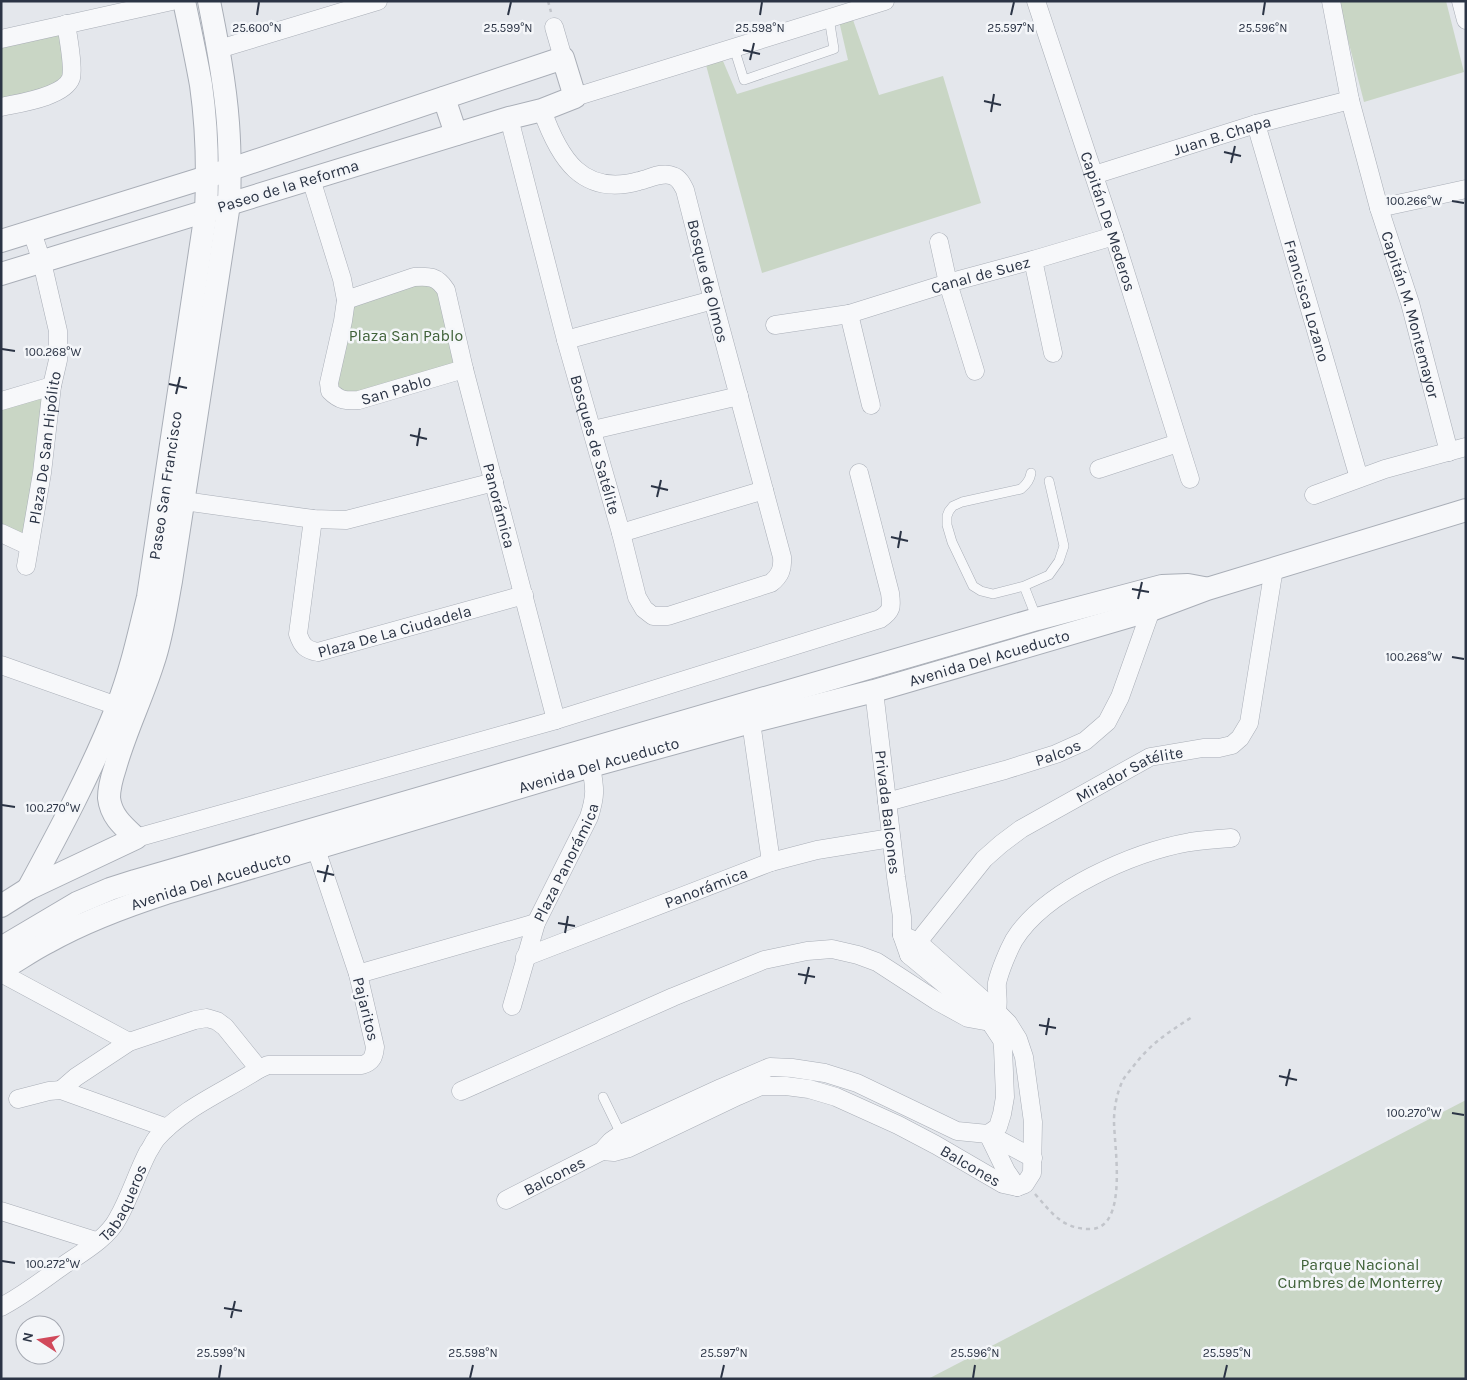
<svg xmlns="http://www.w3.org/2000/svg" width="1467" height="1380" font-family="Karla,sans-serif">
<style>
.green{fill:#c9d6c5}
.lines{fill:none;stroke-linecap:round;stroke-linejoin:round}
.service-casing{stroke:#a9aeb7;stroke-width:10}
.minor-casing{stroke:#a9aeb7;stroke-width:19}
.tertiary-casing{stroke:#a9aeb7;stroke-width:24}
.path{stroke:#c2c5cb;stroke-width:2.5;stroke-dasharray:4 4;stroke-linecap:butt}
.service{stroke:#f7f8fa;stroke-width:9}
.minor{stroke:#f7f8fa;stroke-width:18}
.tertiary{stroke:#f7f8fa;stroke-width:22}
.ticks{fill:none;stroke:#2b3445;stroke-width:2}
.labels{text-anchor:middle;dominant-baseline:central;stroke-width:5;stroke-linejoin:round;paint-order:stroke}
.street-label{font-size:16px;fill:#2b3445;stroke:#f4f6f9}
.park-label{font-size:16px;fill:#3f6138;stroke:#f4f6f9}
.ticks-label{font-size:12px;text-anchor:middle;fill:#2b3445;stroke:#f4f6f9;stroke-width:5;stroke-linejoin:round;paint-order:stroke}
</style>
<rect width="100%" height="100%" fill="#e4e7ec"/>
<path class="green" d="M1338,1H1446L1464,72L1364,102Z
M852,17L879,95L943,76L981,203L762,273L706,65L723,61L737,94L848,60L839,21Z
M66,24L71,78L1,107V39Z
M406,280L446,290L464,369L359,400L330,391L354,307Z
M52,386L29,546L1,526V401Z
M1466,1100V1379H928Z"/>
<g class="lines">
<g class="service-casing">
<path id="service" d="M734,48L744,80L834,49L829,18
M1031,473C1030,480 1027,484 1021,489L962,502L953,506L949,511L947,516V525L952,542L973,586L981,591L993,594L1024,586L1037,619
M1024,586L1049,575L1059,561L1064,546L1049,481
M603,1097L621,1134"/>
</g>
<g class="minor-casing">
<g id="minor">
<path id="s1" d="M1036,1L1114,236L1190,479"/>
<path id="s2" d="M1331,1L1350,100L1379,208L1410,303L1449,452"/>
<path d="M1461,1L1466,20"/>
<path d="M554,27L563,58"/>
<path d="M1,39L172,1"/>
<path d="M219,49L378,1"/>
<path d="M575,97L885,1"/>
<path d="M1,107C19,103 64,97 71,78C74,67 68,36 66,24"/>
<path id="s3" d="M509,118L566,340L621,533L637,597L644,609L653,616H668L771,583C780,576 783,569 782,557L713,300L685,190C682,184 679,178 673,176C663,171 649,179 639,181C582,197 559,158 542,110"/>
<path id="s4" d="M1256,124L1359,478"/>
<path id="s5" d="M1094,175L1256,124L1350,100"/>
<path id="s6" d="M311,179L342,279L346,300L343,321L329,383L330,391C340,401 346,401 359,400L464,369"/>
<path d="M1379,208L1466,189"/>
<path d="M939,242L948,283L975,371"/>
<path d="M1033,260L1053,353"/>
<path id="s7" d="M346,300L414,277C429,276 437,276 446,290L464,369L556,720"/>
<path d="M849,314L871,405"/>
<path id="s8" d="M775,325L849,314L948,283L1033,260L1114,236"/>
<path d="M566,340L713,300"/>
<path d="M1,401L52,386"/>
<path d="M593,430L739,396"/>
<path d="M1099,469L1178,443"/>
<path d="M1314,495L1385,469L1466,447"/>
<path d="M184,501L313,519L346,520L494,482"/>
<path id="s9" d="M313,519L298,634C302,646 306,650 318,652L524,595"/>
<path d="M1,533L29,546"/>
<path d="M621,533L764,490"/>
<path id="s10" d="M26,566L42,473L52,386L58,360V331L42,262L32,232"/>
<path d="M1,665L117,706"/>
<path id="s11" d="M874,691L896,877L902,917V935L909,955L990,1022L1002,1040L1003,1048L1005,1097L1002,1114L998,1127L988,1134L1006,1171L1017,1187"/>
<path d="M751,722L771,862"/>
<path id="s12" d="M887,802L1005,770L1056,754L1085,741L1107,722L1120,697L1151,610"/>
<path d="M136,838L556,720L880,619C892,611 892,607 890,593L859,473"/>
<path id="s13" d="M909,955L918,942L984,859L1001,844L1021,829L1150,757L1203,748H1219L1232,745L1240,738L1249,723L1274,568"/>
<path id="s14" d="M525,957L771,862L817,850L891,838"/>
<path d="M1,973L129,1042"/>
<path d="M358,974L536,923"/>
<path id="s15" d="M512,1006L536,923L589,817C596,795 595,789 591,766"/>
<path d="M61,1090L76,1077L129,1042L195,1020L207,1018L217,1021L225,1027L259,1069"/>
<path d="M461,1091L673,997L764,960L807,951L832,949L858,955L877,962L937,1001L968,1018L990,1022C992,1019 995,1016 996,1013C1000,1004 996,992 997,983C1000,970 1008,951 1014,940C1045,890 1134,852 1190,842C1203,840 1217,839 1231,838"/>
<path d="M18,1099L49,1091L61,1090L167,1128"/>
<path id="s16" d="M602,1151L614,1152L629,1148L738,1096L761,1086H786L809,1089L836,1097L898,1125L936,1145L1003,1184L1017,1187L1025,1184L1032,1173L1033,1122L1024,1057L1018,1039L1008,1023L997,1012L918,942L902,935"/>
<path id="s17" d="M506,1200L602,1151L611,1141L621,1134L721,1088L770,1067L792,1068L825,1073L857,1083L957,1131L988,1134L1033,1158"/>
<path d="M1,1211L96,1241"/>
<path id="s18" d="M1,1307C24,1295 44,1279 64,1265C83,1252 108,1238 118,1218C130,1197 137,1173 148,1152C151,1148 153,1143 156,1139C184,1107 224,1092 259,1069L268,1065H362C372,1062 374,1057 375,1047L358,974L316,849"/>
</g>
</g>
<g class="tertiary-casing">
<g id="tertiary">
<path d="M444,98L456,134"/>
<path d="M1,241L207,177L563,58L575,97L542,110L509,118L1,274"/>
<path id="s19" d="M28,889C60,830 92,770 117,707C131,671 139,634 148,597L206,212C208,170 207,127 201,85C196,57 190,29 184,1"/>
<path d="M1,906L28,889L136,838C123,826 111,816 109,798C109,788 112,777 115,768C125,732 142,698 153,663C162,637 166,608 171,581L229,204C230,177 230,150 228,123C225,82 217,41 209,1"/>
<path d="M1,948L77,903L110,889L135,881L1037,619L1162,586L1188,585L1204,588"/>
<path id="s20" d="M1,970C17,961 32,950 48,942C85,921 126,906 166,893L591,766L751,722L874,691L1151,610L1207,589L1466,510"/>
</g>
</g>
<path class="path" d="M548,1L551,12
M1035,1194C1052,1213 1062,1229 1090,1229C1129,1229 1114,1146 1114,1121C1114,1108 1117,1092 1123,1080C1125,1076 1129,1072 1132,1068C1151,1043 1166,1034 1192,1017"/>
<use href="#service" class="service"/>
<use href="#minor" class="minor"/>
<use href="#tertiary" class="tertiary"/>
</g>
<path class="ticks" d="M257,15L259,2M508,15L511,2M760,15L762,2M1011,15L1014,2M1263,15L1265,2M743,50L760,54M750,60L754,43M984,101L1001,105M991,112L994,94M1224,152L1241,156M1231,163L1235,146M1452,201L1464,203M2,349L15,351M169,384L187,388M176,394L180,377M410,435L427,439M417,446L420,428M651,486L668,490M657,497L661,480M891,537L908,541M898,548L901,531M1132,589L1149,592M1138,599L1142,582M1452,657L1464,659M2,805L15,807M317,871L334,875M324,882L328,865M558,923L575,926M565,933L568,916M798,974L815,977M805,984L809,967M1039,1025L1056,1028M1046,1035L1049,1018M1279,1076L1297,1080M1286,1086L1290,1069M1452,1113L1464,1115M2,1261L15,1263M224,1308L242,1311M231,1318L235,1301M219,1378L221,1365M470,1378L473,1365M721,1378L724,1365M973,1378L975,1365M1224,1378L1227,1365"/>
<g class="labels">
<g class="street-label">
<text stroke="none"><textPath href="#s5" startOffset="134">Juan B. Chapa</textPath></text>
<text transform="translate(288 186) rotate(-17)">Paseo de la Reforma</text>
<text stroke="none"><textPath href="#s1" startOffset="232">Capitán De Mederos</textPath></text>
<text stroke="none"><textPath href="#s8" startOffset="212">Canal de Suez</textPath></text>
<text transform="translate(708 281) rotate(76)">Bosque de Olmos</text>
<text stroke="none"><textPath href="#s4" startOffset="184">Francisca Lozano</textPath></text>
<text stroke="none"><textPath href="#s2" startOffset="324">Capitán M. Montemayor</textPath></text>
<text stroke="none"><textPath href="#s6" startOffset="289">San Pablo</textPath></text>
<text stroke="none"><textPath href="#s3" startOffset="338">Bosques de Satélite</textPath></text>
<text stroke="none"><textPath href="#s10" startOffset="120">Plaza De San Hipólito</textPath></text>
<text stroke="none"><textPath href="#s19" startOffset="430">Paseo San Francisco</textPath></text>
<text stroke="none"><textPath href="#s7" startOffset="331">Panorámica</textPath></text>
<text stroke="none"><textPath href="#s9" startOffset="224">Plaza De La Ciudadela</textPath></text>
<text stroke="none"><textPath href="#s20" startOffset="1039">Avenida Del Acueducto</textPath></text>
<text stroke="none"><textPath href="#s12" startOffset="178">Palcos</textPath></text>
<text stroke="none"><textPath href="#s20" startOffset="634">Avenida Del Acueducto</textPath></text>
<text stroke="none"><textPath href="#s13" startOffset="292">Mirador Satélite</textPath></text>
<text stroke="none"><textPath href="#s11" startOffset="122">Privada Balcones</textPath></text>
<text stroke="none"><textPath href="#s15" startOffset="154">Plaza Panorámica</textPath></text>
<text stroke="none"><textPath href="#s20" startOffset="229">Avenida Del Acueducto</textPath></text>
<text stroke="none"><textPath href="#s14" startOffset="194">Panorámica</textPath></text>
<text transform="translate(366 1009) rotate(76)">Pajaritos</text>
<text stroke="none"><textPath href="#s16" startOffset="401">Balcones</textPath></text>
<text stroke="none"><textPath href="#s17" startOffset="54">Balcones</textPath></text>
<text stroke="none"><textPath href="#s18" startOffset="164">Tabaqueros</textPath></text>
</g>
<g class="park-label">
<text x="406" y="335">Plaza San Pablo</text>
<text x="1360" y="1264">Parque Nacional<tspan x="1360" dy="18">Cumbres de Monterrey</tspan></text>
</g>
</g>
<g class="ticks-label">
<text x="257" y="32">25.600°N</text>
<text x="508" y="32">25.599°N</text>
<text x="760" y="32">25.598°N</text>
<text x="1011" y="32">25.597°N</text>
<text x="1263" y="32">25.596°N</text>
<text x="1414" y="205">100.266°W</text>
<text x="53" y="356">100.268°W</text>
<text x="1414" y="661">100.268°W</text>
<text x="53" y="812">100.270°W</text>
<text x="1414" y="1117">100.270°W</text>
<text x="53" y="1268">100.272°W</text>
<text x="221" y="1357">25.599°N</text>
<text x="473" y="1357">25.598°N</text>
<text x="724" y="1357">25.597°N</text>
<text x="975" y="1357">25.596°N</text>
<text x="1227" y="1357">25.595°N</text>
</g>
<rect width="1467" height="1380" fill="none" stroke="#2b3445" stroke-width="5"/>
<g transform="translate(40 1340) rotate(282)"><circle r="24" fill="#f4f6f9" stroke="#a4a8b1"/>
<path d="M0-4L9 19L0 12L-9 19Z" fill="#d1495b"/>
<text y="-8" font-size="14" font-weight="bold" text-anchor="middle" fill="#2b3445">N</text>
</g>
</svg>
